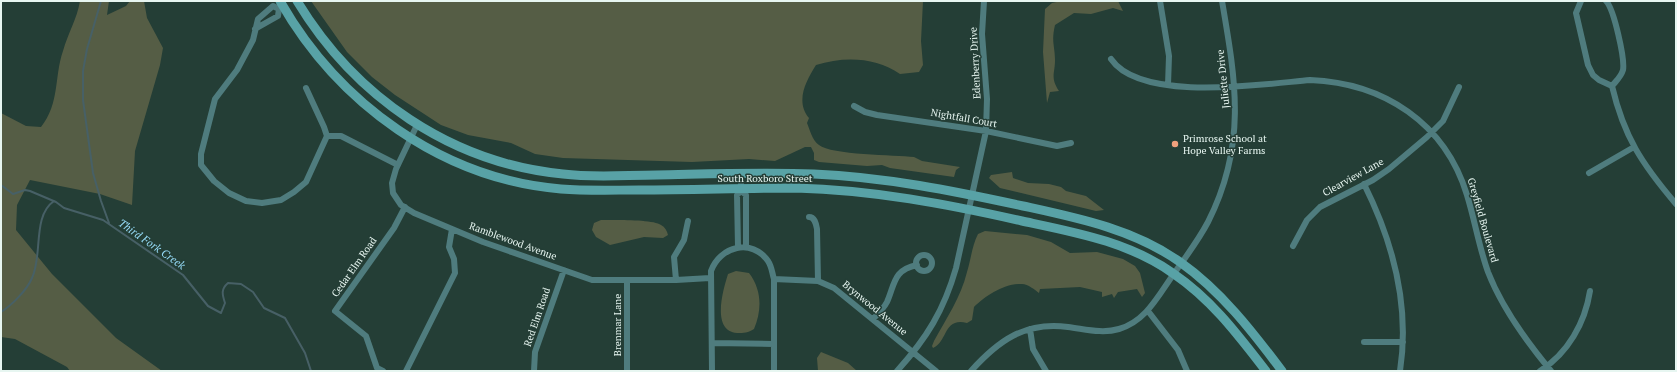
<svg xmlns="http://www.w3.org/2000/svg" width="1677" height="372" font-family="'PT Serif',serif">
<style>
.green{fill:#555d45}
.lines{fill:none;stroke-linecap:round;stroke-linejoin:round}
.stream{stroke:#476066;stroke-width:2}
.street{stroke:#4f7c7e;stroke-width:6}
.secondary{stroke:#58a2a6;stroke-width:9}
.poi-dot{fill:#f1a17d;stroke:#243e36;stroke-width:1.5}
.labels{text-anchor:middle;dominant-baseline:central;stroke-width:3;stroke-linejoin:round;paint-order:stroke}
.street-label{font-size:10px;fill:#e7f6f1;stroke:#243e36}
.poi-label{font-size:10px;fill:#e7f6f1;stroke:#243e36;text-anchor:start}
.water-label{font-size:11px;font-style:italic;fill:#95daf6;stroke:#243e36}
</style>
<rect width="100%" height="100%" fill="#243e36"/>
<path class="green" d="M80,1H109L107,15L126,6L130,1H144L147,18L163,48L160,65L135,151L132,205L100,194L30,180L17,205L16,230L52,274L116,338L162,371H70L67,367L15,339L1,337V113L26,126L41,127C60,103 54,77 63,51C68,33 77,19 80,1Z
M311,1H923L921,41L923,65L919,72L900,74C876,57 844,56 816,65C806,81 795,101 809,118L807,123C810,130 812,140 819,145C831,155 895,155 914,157L922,161L960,167L956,170L954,177L890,168L882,165L867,166L819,162L814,160V153L811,147H805L775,161L749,159L692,162L563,158L535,154L511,143L468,135L441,125L395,95L372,77L347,52Z
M1061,1H1118L1123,11L1113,8L1091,14L1074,13L1055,25C1051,42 1055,46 1055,60C1055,74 1050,77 1059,91L1050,92L1047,103L1043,52L1045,9L1052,3Z
M1012,172L1013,178L1028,183L1049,184L1061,187L1066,191L1086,196L1104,210L1096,211L1000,188L989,178L991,175Z
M601,220C613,220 653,219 661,225C665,227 667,231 668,235L663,238L644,237L610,245L596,237L592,230L594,223Z
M985,231L1027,235L1051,242L1070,253L1097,252L1123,259L1135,266L1140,273L1145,293L1142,297L1137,289L1118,292L1114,298L1112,294L1102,297V292L1080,287L1040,289L1039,293C1035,290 1028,284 1022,284C1005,283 985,296 974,307L972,320L967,323C943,317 948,342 933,348L932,346L934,341C946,319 961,297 967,272C971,259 972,246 978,234Z
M736,271L749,273C762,290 762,310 754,329C748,333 744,333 737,333C711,331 723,290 728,274Z
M821,352L848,363L857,371H818L817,358Z"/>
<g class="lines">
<path class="stream" d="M101,1L87,49L83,71V100L93,173L101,201L109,223
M1,185L13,194L25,190L30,191L56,202L64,208L103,220L183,275L208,306L221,313L225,303C222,294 221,289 228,283L241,284L253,292L264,308L285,318L305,353L311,371
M1,312C12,305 27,290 32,278C43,255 32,216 54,201"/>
<path class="street" d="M1160,1L1169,56L1168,85
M1581,1L1576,13L1588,65L1593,75L1599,80L1612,86
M1606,1C1614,9 1625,59 1623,70C1621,77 1616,81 1612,86
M279,9L273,6L258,19L253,40L237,70L215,99L201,154V165L214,181L229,193L246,201L262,203L281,200L294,192L306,182L327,136L324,127L306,88
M255,29L278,16L279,9L281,7
M1111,59C1141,103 1264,84 1310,80C1384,83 1445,123 1467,195C1475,221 1479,247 1488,272C1502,308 1526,341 1551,371
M1612,86C1624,137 1642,164 1676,204
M854,106L865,112L877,115L986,131L1057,146L1071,143
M417,125L396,169L392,183L393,193L401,205L414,213L483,242L592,280H676L710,278
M327,136H341L398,165
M1589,173L1634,147
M1364,184C1393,242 1410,306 1400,371
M741,191L746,195V247
M809,217C815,217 816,224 817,229L818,281
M1293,246L1307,220L1320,207L1373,180L1389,169L1427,137L1443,121L1459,87
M738,247L737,195L741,191V174
M916 263a8 8 0 1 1 16 0a8 8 0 1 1-16 0Z
M774,279L818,281L834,288L936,371
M676,280L674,257L684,240L688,221
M1148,311L1178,350L1187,371
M873,319C878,314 884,308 887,302C895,284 893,270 917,265
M1030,329L1033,349L1046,371
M1364,342H1403
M712,343L774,344
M383,371L377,368L366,336L335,311L394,228L405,207
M406,371L455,273L454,259L449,247L452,229
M534,371L535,352L564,270
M627,371V280
M712,371L711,271C720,246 752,238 768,261C772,267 772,273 774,279V371
M897,371C927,338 944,310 956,268L986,131L987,99L982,34L984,1
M971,371C998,341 1025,321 1068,327C1085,329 1102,334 1119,329C1146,321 1158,296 1173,275C1185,258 1198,241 1208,222C1247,145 1236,82 1222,1
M1540,371C1568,353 1585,323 1590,291"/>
<path class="secondary" d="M280,1C338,103 442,179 561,189C587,191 613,190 639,190C692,190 744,188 796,188C873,190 947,204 1022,221C1074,232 1130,242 1174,274C1212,300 1238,335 1266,371
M297,1C355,97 451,163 563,174C594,178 626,175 657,175C709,174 762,172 814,174C885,177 954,191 1023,206C1078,218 1133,229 1180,262C1221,291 1252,331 1282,371"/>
</g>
<circle class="poi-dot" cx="1175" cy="144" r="4"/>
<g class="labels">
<g class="street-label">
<text transform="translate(975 63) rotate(-93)">Edenberry Drive</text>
<text transform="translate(1223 79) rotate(-96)">Juliette Drive</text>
<text transform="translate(964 118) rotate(10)">Nightfall Court</text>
<text transform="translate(1353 177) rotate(-29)">Clearview Lane</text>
<text x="765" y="178">South Roxboro Street</text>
<text transform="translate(1483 220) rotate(74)">Greyfield Boulevard</text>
<text transform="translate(513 241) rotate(20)">Ramblewood Avenue</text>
<text transform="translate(354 267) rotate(-55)">Cedar Elm Road</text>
<text transform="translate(875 308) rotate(39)">Brynwood Avenue</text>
<text transform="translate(537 317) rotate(-71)">Red Elm Road</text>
<text transform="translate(617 325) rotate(-90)">Brenmar Lane</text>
</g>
<g class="poi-label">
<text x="1183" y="138">Primrose School at<tspan x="1183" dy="12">Hope Valley Farms</tspan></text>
</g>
<g class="water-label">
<text transform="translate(152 244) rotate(35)">Third Fork Creek</text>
</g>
</g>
<rect width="1677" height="372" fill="none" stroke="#e7f6f1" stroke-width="4"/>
</svg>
